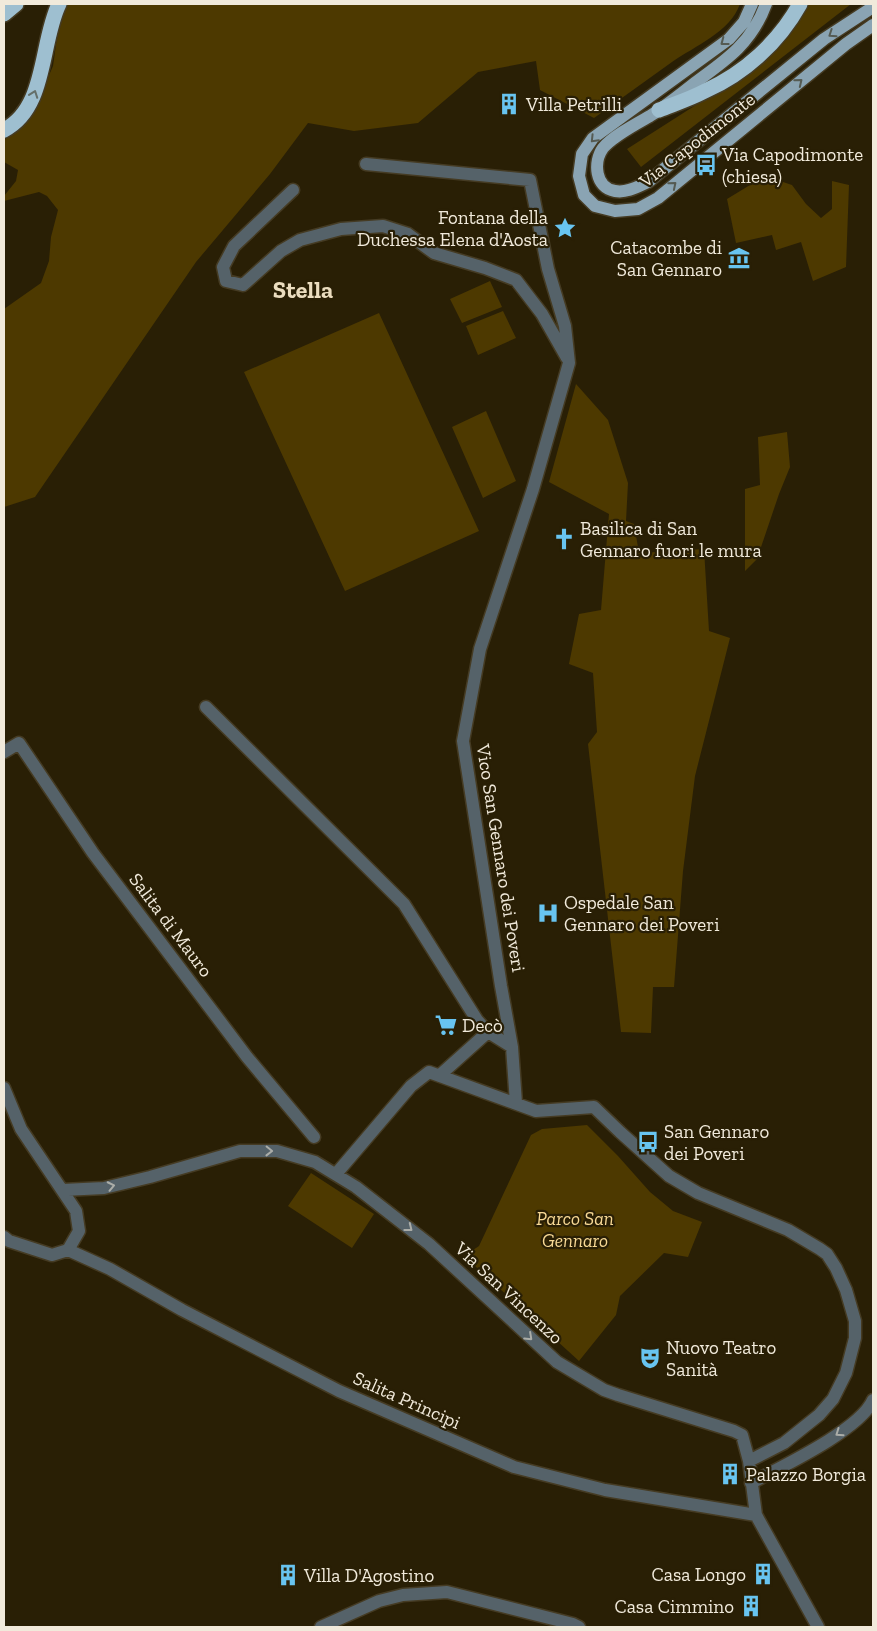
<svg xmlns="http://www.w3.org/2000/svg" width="877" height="1631" font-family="'Zilla Slab',serif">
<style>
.green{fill:#4d3900}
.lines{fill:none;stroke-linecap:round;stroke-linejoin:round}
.minor-casing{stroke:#453b23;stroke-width:15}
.primary-casing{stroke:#453b23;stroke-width:15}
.motorway-casing{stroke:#453b23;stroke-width:18}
.minor{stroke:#556269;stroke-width:12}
.primary{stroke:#8aa4b3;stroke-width:12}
.motorway{stroke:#9ebfd0;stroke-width:15}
.oneway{stroke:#555b53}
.oneway2{stroke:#646f6a}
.oneway3{stroke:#abada8}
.labels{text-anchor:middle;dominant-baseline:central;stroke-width:4.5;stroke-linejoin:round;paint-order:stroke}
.poi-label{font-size:19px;fill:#f1eadb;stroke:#291f05;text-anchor:start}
.street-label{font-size:19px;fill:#f1eadb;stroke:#291f05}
.park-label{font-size:19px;font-style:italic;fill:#f8d995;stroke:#291f05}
.district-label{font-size:24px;font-weight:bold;fill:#ebddbf;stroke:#291f05}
</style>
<rect width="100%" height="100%" fill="#291f05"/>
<path class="green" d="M66,4H740C730,32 695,46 672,62C646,81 620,99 594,118L540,90L536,61L478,72L418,123L354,131L308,123L270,174L196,262L35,497L4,507V309L41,283L49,261L51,237L58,210L47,196L39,192L4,201V196L16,181L18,170L4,162V140L19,128L36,105L53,66L60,16Z
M807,4H851L641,167L627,149L724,87L778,48Z
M765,176L792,185L806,204L821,218L832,209V181L849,185L846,267L813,281L801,242L776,250L772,235L736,243L727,199Z
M490,281L502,307L462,323L450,299Z
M503,311L516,338L478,355L466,326Z
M379,313L479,531L345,591L244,372Z
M576,384L608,420L628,483L626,521L634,524L639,553L704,549L709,631L730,638L695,776L683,871L674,987H653L651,1033L621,1032L588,744L597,732L593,673L569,664L579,614L601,610L609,514L549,482Z
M486,411L516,481L483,498L452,427Z
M787,432L790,467L779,494L757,559L745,571V489L760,485L758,437Z
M587,1125L618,1156L650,1192L673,1211L702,1222L688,1257L664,1253L620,1296L616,1315L579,1361L464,1256L479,1246L531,1135L542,1129Z
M311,1173L374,1214L352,1248L288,1206Z"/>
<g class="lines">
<g class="minor-casing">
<path id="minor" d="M366,164L530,180L548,269L565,326L569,363L533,489L480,649L463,741L501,986L512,1047L516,1103
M293,190L234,246L223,267L226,281L243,285L281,251L300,240L341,229L383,226L408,234L434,253L485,268L516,280L542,314L567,358
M206,707L404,904L477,1020L488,1032L512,1047
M4,752L19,743L93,853L247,1057L314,1137
M440,1075L488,1032
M4,1088L21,1129L76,1211L79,1231L68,1250
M336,1174L411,1086L429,1072L536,1111L594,1107L620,1132L669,1176L698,1193L788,1230L820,1249L827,1254L836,1268L846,1290L855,1321V1338L846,1373L833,1399L819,1415L784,1443L749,1461
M63,1190L104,1188L150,1177L240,1151H277L315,1162L356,1187L429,1244L557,1362L604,1390L618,1395L734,1431L742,1435L749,1461L756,1515L818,1627
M4,1237L9,1241L52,1255L68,1250
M68,1250L110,1269L182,1310L339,1391L514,1467L605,1490L756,1515
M751,1483C781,1467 860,1430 873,1400
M321,1627L379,1601L403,1595L447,1592L573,1624L579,1627"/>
</g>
<g class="primary-casing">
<path id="primary" d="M752,4L744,22L729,39L593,138L582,154L579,176L584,195L595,206L615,211L638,209L658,198L846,44L873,25
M766,4C752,42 728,59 696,82C681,94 666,106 650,116C636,124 613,136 603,148C593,162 595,188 615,191C627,193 637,187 648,182L824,39L873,7"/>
</g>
<g class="motorway-casing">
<path id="motorway" d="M4,14L16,4
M659,110C674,104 690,99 705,91C745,73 779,42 800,4
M4,130C47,108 40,43 59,4"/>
</g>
<use href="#minor" class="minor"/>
<use href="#primary" class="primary"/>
<use href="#motorway" class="motorway"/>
</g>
<defs><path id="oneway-chevron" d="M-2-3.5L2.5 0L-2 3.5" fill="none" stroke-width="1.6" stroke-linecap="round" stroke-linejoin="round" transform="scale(1.25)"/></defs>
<g class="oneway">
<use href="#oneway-chevron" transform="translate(832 34) rotate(146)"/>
<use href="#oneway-chevron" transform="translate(724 42) rotate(143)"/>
<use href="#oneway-chevron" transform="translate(799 82) rotate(-39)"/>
<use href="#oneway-chevron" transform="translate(594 139) rotate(134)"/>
<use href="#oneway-chevron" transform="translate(673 185) rotate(-40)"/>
</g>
<use class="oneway2" href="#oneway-chevron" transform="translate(34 94) rotate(-70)"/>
<g class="oneway3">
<use href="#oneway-chevron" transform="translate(269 1151) rotate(1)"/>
<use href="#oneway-chevron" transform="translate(111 1186) rotate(-12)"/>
<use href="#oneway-chevron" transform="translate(409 1228) rotate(38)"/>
<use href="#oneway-chevron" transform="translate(529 1337) rotate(43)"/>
<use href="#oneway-chevron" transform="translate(839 1433) rotate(145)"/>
</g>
<defs>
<g id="building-bare" transform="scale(1.725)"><path d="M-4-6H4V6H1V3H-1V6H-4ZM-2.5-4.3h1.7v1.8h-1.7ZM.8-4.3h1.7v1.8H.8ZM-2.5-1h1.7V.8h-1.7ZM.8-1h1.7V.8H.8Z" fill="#68c4f0" stroke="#291f05" stroke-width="2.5" paint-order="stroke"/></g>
<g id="bus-bare" transform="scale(1.725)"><path d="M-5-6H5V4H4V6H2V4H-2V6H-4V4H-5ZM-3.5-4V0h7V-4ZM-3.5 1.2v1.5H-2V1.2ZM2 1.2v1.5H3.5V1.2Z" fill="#68c4f0" stroke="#291f05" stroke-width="2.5" paint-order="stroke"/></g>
<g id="sight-bare" transform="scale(1.725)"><path d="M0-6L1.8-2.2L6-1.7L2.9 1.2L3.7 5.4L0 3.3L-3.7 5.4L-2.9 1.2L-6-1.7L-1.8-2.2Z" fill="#68c4f0" stroke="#291f05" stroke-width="2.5" paint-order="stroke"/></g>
<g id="museum-bare" transform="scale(1.725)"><path d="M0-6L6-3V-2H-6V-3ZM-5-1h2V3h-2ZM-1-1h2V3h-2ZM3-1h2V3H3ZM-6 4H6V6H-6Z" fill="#68c4f0" stroke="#291f05" stroke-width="2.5" paint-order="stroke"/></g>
<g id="church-bare" transform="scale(1.725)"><path d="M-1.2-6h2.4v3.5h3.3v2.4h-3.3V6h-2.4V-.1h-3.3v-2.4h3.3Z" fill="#68c4f0" stroke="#291f05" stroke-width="2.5" paint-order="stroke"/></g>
<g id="hospital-bare" transform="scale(1.725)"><path d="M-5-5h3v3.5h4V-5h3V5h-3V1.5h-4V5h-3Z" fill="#68c4f0" stroke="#291f05" stroke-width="2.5" paint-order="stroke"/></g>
<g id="supermarket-bare" transform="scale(1.725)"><path d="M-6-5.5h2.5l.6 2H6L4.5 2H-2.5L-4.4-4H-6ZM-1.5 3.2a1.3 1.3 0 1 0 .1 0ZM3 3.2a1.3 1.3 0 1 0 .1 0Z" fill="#68c4f0" stroke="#291f05" stroke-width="2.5" paint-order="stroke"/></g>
<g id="theatre-bare" transform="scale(1.725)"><path d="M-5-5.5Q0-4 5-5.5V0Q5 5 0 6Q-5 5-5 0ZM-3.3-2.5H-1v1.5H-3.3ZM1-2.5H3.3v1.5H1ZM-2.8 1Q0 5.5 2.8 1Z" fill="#68c4f0" stroke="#291f05" stroke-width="2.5" paint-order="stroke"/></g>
</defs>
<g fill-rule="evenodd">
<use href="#building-bare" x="509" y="104"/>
<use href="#bus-bare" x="706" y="165"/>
<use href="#sight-bare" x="565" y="228"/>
<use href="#museum-bare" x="739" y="258"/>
<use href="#church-bare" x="564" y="539"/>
<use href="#hospital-bare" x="548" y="913"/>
<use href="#supermarket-bare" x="446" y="1025"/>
<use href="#bus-bare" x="648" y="1142"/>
<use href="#theatre-bare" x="650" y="1358"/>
<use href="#building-bare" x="730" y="1474"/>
<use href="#building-bare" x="763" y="1574"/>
<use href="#building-bare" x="288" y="1575"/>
<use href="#building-bare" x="751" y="1606"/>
</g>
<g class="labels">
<g class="poi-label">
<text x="526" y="104">Villa Petrilli</text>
<text x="722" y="154">Via Capodimonte<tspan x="722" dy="22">(chiesa)</tspan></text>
<text x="548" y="217" text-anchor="end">Fontana della<tspan x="548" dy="22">Duchessa Elena d'Aosta</tspan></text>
<text x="722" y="247" text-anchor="end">Catacombe di<tspan x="722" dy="22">San Gennaro</tspan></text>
<text x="580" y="528">Basilica di San<tspan x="580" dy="22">Gennaro fuori le mura</tspan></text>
<text x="564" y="902">Ospedale San<tspan x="564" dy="22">Gennaro dei Poveri</tspan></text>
<text x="462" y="1025">Decò</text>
<text x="664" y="1131">San Gennaro<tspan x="664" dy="22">dei Poveri</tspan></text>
<text x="666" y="1347">Nuovo Teatro<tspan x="666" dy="22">Sanità</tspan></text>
<text x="746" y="1474">Palazzo Borgia</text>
<text x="746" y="1574" text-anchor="end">Casa Longo</text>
<text x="304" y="1575">Villa D'Agostino</text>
<text x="734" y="1606" text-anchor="end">Casa Cimmino</text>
</g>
<g class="street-label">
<text transform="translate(697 140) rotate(-38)">Via Capodimonte</text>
<text transform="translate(501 858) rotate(81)">Vico San Gennaro dei Poveri</text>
<text transform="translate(171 925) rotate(53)">Salita di Mauro</text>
<text transform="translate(509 1293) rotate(43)">Via San Vincenzo</text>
<text transform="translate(407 1400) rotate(24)">Salita Principi</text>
</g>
<g class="park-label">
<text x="575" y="1218">Parco San<tspan x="575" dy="22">Gennaro</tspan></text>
</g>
<g class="district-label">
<text x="303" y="289">Stella</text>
</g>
</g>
<rect width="877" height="1631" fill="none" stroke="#f1eadb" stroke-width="10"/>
</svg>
